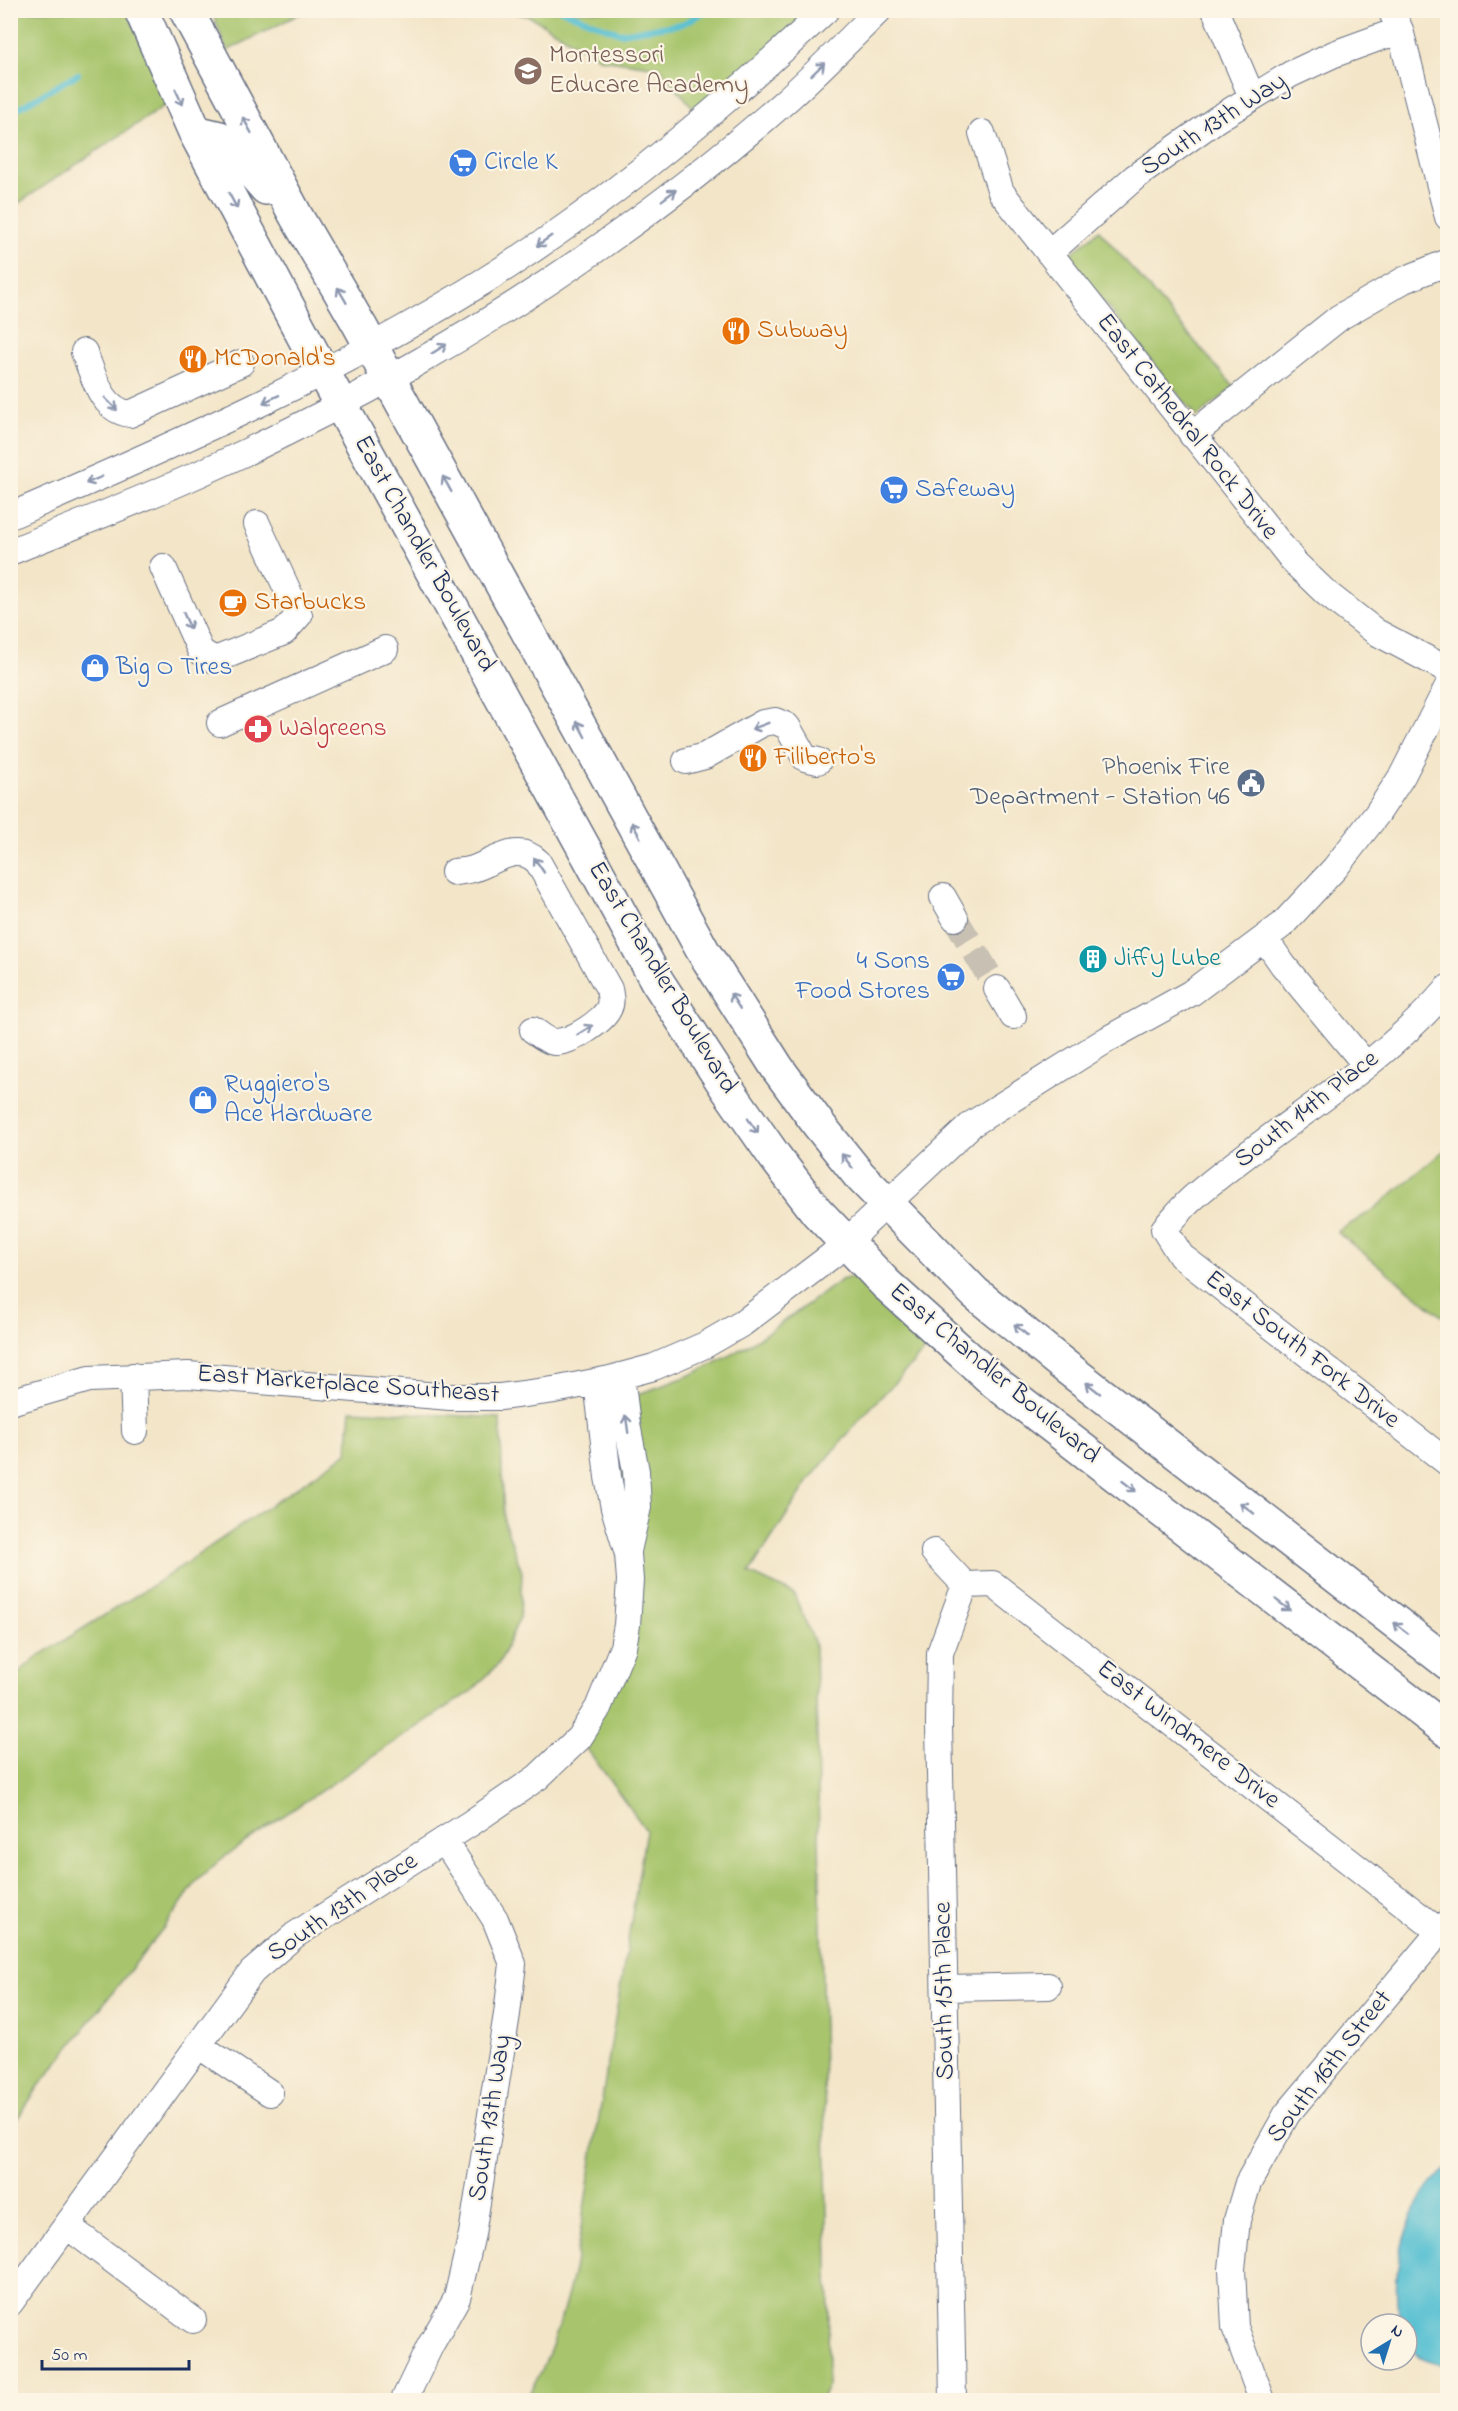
<svg xmlns="http://www.w3.org/2000/svg" width="1458" height="2411" viewBox="0 0 1458 2411" font-family="'Indie Flower',sans-serif">
<style>
.green{fill:#a8c56d;stroke:#627a66;stroke-width:1.5}
.water{fill:#55bfd1;stroke:#387798;stroke-width:1.5}
.lines{fill:none;stroke-linecap:round;stroke-linejoin:round}
.stream{stroke:#55bfd1;stroke-width:6}
.minor-tunnel{stroke:#c8c1b3;stroke-width:26;stroke-dasharray:26 13;stroke-linecap:butt}
.minor-casing{stroke:#676f83;stroke-width:28}
.major-casing{stroke:#676f83;stroke-width:36}
.minor{stroke:#fff;stroke-width:26}
.major{stroke:#fff;stroke-width:33}
.oneway{stroke:#8d97ae}
.labels{text-anchor:middle;dominant-baseline:central;stroke-width:4.5;stroke-linejoin:round;paint-order:stroke}
.education-label{font-size:26px;fill:#785e54;stroke:#fcf5e5;text-anchor:start}
.street-label{font-size:26px;fill:#1b2f5e;stroke:#fcf5e5}
.shop-label{font-size:26px;fill:#366cbe;stroke:#fcf5e5;text-anchor:start}
.food-label{font-size:26px;fill:#c56008;stroke:#fcf5e5;text-anchor:start}
.health-label{font-size:26px;fill:#be3a42;stroke:#fcf5e5;text-anchor:start}
.service-label{font-size:26px;fill:#4e5e75;stroke:#fcf5e5;text-anchor:end}
.culture-label{font-size:26px;fill:#0d838f;stroke:#fcf5e5;text-anchor:start}
</style>
<rect width="100%" height="100%" fill="#fcf5e5"/>
<filter id="ink" filterUnits="userSpaceOnUse"><feTurbulence type="fractalNoise" baseFrequency=".0167" numOctaves="2"/><feDisplacementMap in="SourceGraphic" scale="12" xChannelSelector="R" yChannelSelector="G"/><feConvolveMatrix kernelMatrix="1 2 1 2 8 2 1 2 1" color-interpolation-filters="sRGB"/></filter>
<filter id="wash" filterUnits="userSpaceOnUse"><feTurbulence type="fractalNoise" baseFrequency=".008" numOctaves="4" result="noise"/><feDisplacementMap in="SourceGraphic" scale="24" xChannelSelector="R" yChannelSelector="G"/><feGaussianBlur stdDeviation="1.35" result="paint"/><feColorMatrix in="noise" values="0 0 0 0 0 0 0 0 0 0 0 0 0 0 0 0 0 1.4 0 .05"/><feComposite in="paint" operator="in"/></filter>
<g filter="url(#wash)">
<rect width="100%" height="100%" fill="#f3e5c8"/>
<path class="green" d="M 11,11 L 127,11 L 170,102 L 11,208 Z
M 212,11 L 305,11 L 227,51 Z
M 506,11 L 812,11 L 699,115 L 659,67 L 601,59 L 531,17 Z
M 1099,230 L 1234,387 L 1197,417 L 1067,257 Z
M 1447,1148 L 1447,1320 L 1337,1232 L 1373,1210 Z
M 855,1276 L 869,1284 L 931,1344 L 862,1417 L 810,1479 L 749,1573 L 794,1594 L 815,1644 L 829,2315 L 827,2388 L 822,2400 L 525,2400 C 552,2359 562,2317 574,2270 L 646,1830 L 579,1738 L 623,1647 L 610,1403 C 639,1394 668,1385 697,1372 C 748,1349 796,1313 841,1280 Z
M 351,1410 L 500,1418 L 504,1521 L 522,1572 L 520,1617 L 499,1663 L 473,1690 L 280,1818 L 220,1860 L 197,1881 L 168,1922 L 39,2086 L 11,2128 L 11,1680 L 34,1659 L 164,1578 L 347,1453 Z"/>
<path class="water" d="M 1447,2168 L 1447,2365 C 1419,2362 1407,2353 1407,2324 L 1401,2324 C 1387,2274 1407,2201 1447,2168 Z"/>
<g class="lines">
<path class="stream" d="M 561,10 L 620,33 L 682,24 L 709,10
M 10,113 L 78,74"/>
</g>
</g>
<g filter="url(#ink)">
<g class="lines">
<path class="minor-tunnel" d="M 955,918 L 997,989"/>
<g class="minor-casing">
<path id="minor" d="M 1215,10 L 1252,97
M 1391,10 L 1400,30 L 1448,217
M 982,133 L 1001,192 L 1295,563 L 1326,593 L 1376,632 L 1448,670
M 1049,253 L 1135,177 L 1217,119 L 1291,74 L 1334,54 L 1400,30
M 84,352 C 94,376 101,410 130,414 L 241,363
M 1192,435 L 1340,317 L 1404,280 L 1448,262
M 10,516 C 184,441 358,364 517,260 C 628,187 729,101 826,10
M 10,552 C 68,528 126,506 183,481 C 260,447 337,408 410,367 C 539,294 671,202 782,104 C 816,74 847,42 879,10
M 163,567 L 201,652 L 215,660 L 284,632 L 299,615 L 257,524
M 220,723 L 385,649
M 686,761 L 705,756 L 763,723 L 775,721 L 787,726 L 805,758 L 818,761
M 454,872 C 460,871 467,871 473,869 C 495,862 518,841 538,862 L 609,989 C 610,995 612,1002 609,1008 C 603,1022 570,1043 554,1042 C 547,1041 539,1034 533,1030
M 943,897 L 955,918
M 1265,939 L 1283,965 L 1366,1065
M 1448,988 C 1377,1071 1278,1125 1195,1196 C 1184,1205 1174,1218 1164,1229 L 1181,1256 L 1448,1463
M 997,989 L 1013,1016
M 133,1376 L 135,1431
M 621,1376 L 627,1424 L 636,1471 L 638,1507 L 628,1551
M 10,1402 L 89,1379 L 188,1375 L 450,1397 L 500,1397 L 554,1390 L 610,1379 L 654,1367 L 705,1345 L 743,1323 L 831,1256 L 972,1124 L 1108,1039 L 1191,993 L 1282,925 L 1335,868 L 1377,814 L 1402,776 L 1448,686
M 934,1552 L 965,1585
M 965,1585 L 993,1584 L 1440,1932
M 945,1988 L 1048,1986
M 198,2045 L 270,2093
M 67,2226 L 193,2320
M 10,2303 L 252,1972 L 295,1935 L 471,1823 L 538,1777 L 579,1738 L 598,1708 L 623,1647 L 627,1625 L 630,1580 L 628,1554 L 614,1508 L 608,1477 L 597,1382
M 404,2400 L 430,2346 L 457,2298 L 472,2234 L 507,2014 L 513,1964 L 495,1919 L 444,1840
M 953,2400 L 939,1725 L 940,1653 L 965,1585
M 1262,2400 L 1235,2327 L 1232,2269 L 1237,2220 L 1248,2183 L 1287,2114 L 1448,1922"/>
</g>
<g class="major-casing">
<path id="major" d="M 141,10 L 195,132 L 313,354 L 657,981 L 728,1090 L 775,1157 L 817,1212 L 886,1284 L 996,1383 L 1448,1731
M 186,10 L 296,216 L 360,326 L 703,951 L 778,1069 L 819,1125 L 859,1175 L 975,1293 L 1066,1367 L 1448,1663
M 195,132 L 220,138 L 226,142 L 266,188"/>
</g>
<use href="#minor" class="minor"/>
<use href="#major" class="major"/>
</g>
<defs><path id="oneway-shaft" d="M-6 0H5M1.5-3L5.5 0L1.5 3" fill="none" stroke-width="1.6" stroke-linecap="round" stroke-linejoin="round" transform="scale(1.5)"/></defs>
<g class="oneway">
<use href="#oneway-shaft" transform="translate(818 69) rotate(-44)"/>
<use href="#oneway-shaft" transform="translate(179 97) rotate(65)"/>
<use href="#oneway-shaft" transform="translate(247 125) rotate(-119)"/>
<use href="#oneway-shaft" transform="translate(669 195) rotate(-37)"/>
<use href="#oneway-shaft" transform="translate(233 201) rotate(62)"/>
<use href="#oneway-shaft" transform="translate(544 241) rotate(145)"/>
<use href="#oneway-shaft" transform="translate(342 295) rotate(-120)"/>
<use href="#oneway-shaft" transform="translate(439 349) rotate(-32)"/>
<use href="#oneway-shaft" transform="translate(271 399) rotate(155)"/>
<use href="#oneway-shaft" transform="translate(111 404) rotate(46)"/>
<use href="#oneway-shaft" transform="translate(94 480) rotate(157)"/>
<use href="#oneway-shaft" transform="translate(447 484) rotate(-119)"/>
<use href="#oneway-shaft" transform="translate(187 621) rotate(66)"/>
<use href="#oneway-shaft" transform="translate(760 726) rotate(159)"/>
<use href="#oneway-shaft" transform="translate(581 729) rotate(-118)"/>
<use href="#oneway-shaft" transform="translate(636 830) rotate(-119)"/>
<use href="#oneway-shaft" transform="translate(539 865) rotate(-124)"/>
<use href="#oneway-shaft" transform="translate(735 1001) rotate(-122)"/>
<use href="#oneway-shaft" transform="translate(585 1030) rotate(-32)"/>
<use href="#oneway-shaft" transform="translate(753 1126) rotate(55)"/>
<use href="#oneway-shaft" transform="translate(847 1161) rotate(-128)"/>
<use href="#oneway-shaft" transform="translate(1021 1330) rotate(-140)"/>
<use href="#oneway-shaft" transform="translate(1093 1388) rotate(-142)"/>
<use href="#oneway-shaft" transform="translate(627 1424) rotate(-98)"/>
<use href="#oneway-shaft" transform="translate(1129 1486) rotate(38)"/>
<use href="#oneway-shaft" transform="translate(1247 1508) rotate(-142)"/>
<use href="#oneway-shaft" transform="translate(1283 1605) rotate(37)"/>
<use href="#oneway-shaft" transform="translate(1401 1628) rotate(-142)"/>
</g>
</g>
<defs>
<g id="school-disc" transform="scale(1.5)"><circle r="9.5" fill="#8d6e63" stroke="#fcf5e5"/><path d="M0-5L7-2L0 1L-7-2ZM-4 1L0 2.5L4 1V4Q0 6-4 4Z" fill="#fff"/></g>
<g id="supermarket-disc" transform="scale(1.5)"><circle r="9.5" fill="#3f7fe0" stroke="#fcf5e5"/><path d="M-6-5.5h2.5l.6 2H6L4.5 2H-2.5L-4.4-4H-6ZM-1.5 3.2a1.3 1.3 0 1 0 .1 0ZM3 3.2a1.3 1.3 0 1 0 .1 0Z" fill="#fff"/></g>
<g id="restaurant-disc" transform="scale(1.5)"><circle r="9.5" fill="#e8710a" stroke="#fcf5e5"/><path d="M-5-6h1v4h1v-4h1v4h1v-4h1v5L-1.5 .5V6h-2V.5L-5-1ZM5-6V6H3V1.5H1.5Q1.5-4 5-6Z" fill="#fff"/></g>
<g id="cafe-disc" transform="scale(1.5)"><circle r="9.5" fill="#e8710a" stroke="#fcf5e5"/><path d="M-5.5-4.5H6V0H3Q3 3.5 0 3.5H-2.5Q-5.5 3.5-5.5 0ZM3-3.2v2h1.7v-2ZM-6 4.5H4V6H-6Z" fill="#fff"/></g>
<g id="shop-disc" transform="scale(1.5)"><circle r="9.5" fill="#3f7fe0" stroke="#fcf5e5"/><path d="M-5-2.5h2.3a2.7 3.5 0 0 1 5.4 0H5L5.5 6h-11ZM-1.5-2.5h3a1.5 2.3 0 0 0-3 0Z" fill="#fff"/></g>
<g id="pharmacy-disc" transform="scale(1.5)"><circle r="9.5" fill="#e0444e" stroke="#fcf5e5"/><path d="M-2-6h4v4h4v4h-4v4h-4v-4h-4v-4h4Z" fill="#fff"/></g>
<g id="civic-disc" transform="scale(1.5)"><circle r="9.5" fill="#5c6f8a" stroke="#fcf5e5"/><path d="M-.6-6.5H3V-4.5H.6V-3L4-1V1h2V6H-6V1h2V-1L-.6-3ZM-1.2 2.5V6h2.4V2.5Z" fill="#fff"/></g>
<g id="building-disc" transform="scale(1.5)"><circle r="9.5" fill="#0f9aa8" stroke="#fcf5e5"/><path d="M-4-6H4V6H1V3H-1V6H-4ZM-2.5-4.3h1.7v1.8h-1.7ZM.8-4.3h1.7v1.8H.8ZM-2.5-1h1.7V.8h-1.7ZM.8-1h1.7V.8H.8Z" fill="#fff"/></g>
</defs>
<g fill-rule="evenodd">
<use href="#school-disc" x="528" y="71"/>
<use href="#supermarket-disc" x="463" y="163"/>
<use href="#restaurant-disc" x="736" y="331"/>
<use href="#restaurant-disc" x="193" y="359"/>
<use href="#supermarket-disc" x="894" y="490"/>
<use href="#cafe-disc" x="233" y="603"/>
<use href="#shop-disc" x="95" y="668"/>
<use href="#pharmacy-disc" x="258" y="729"/>
<use href="#restaurant-disc" x="753" y="758"/>
<use href="#civic-disc" x="1251" y="783"/>
<use href="#building-disc" x="1093" y="959"/>
<use href="#supermarket-disc" x="951" y="977"/>
<use href="#shop-disc" x="203" y="1100"/>
</g>
<g class="labels">
<g class="education-label">
<text x="549" y="56">Montessori<tspan x="549" dy="30">Educare Academy</tspan></text>
</g>
<g class="street-label">
<text transform="translate(1214 125) rotate(-33)">South 13th Way</text>
<text transform="translate(1187 427) rotate(52)">East Cathedral Rock Drive</text>
<text transform="translate(424 554) rotate(61)">East Chandler Boulevard</text>
<text transform="translate(662 978) rotate(59)">East Chandler Boulevard</text>
<text transform="translate(1307 1110) rotate(-38)">South 14th Place</text>
<text transform="translate(1302 1350) rotate(38)">East South Fork Drive</text>
<text transform="translate(994 1374) rotate(40)">East Chandler Boulevard</text>
<text transform="translate(348 1385) rotate(4)">East Marketplace Southeast</text>
<text transform="translate(1188 1735) rotate(38)">East Windmere Drive</text>
<text transform="translate(343 1908) rotate(-34)">South 13th Place</text>
<text transform="translate(945 1991) rotate(-91)">South 15th Place</text>
<text transform="translate(1330 2067) rotate(-52)">South 16th Street</text>
<text transform="translate(491 2118) rotate(-81)">South 13th Way</text>
</g>
<g class="shop-label">
<text x="484" y="163">Circle K</text>
<text x="915" y="490">Safeway</text>
<text x="116" y="668">Big O Tires</text>
<text x="930" y="962" text-anchor="end">4 Sons<tspan x="930" dy="30">Food Stores</tspan></text>
<text x="224" y="1085">Ruggiero's<tspan x="224" dy="30">Ace Hardware</tspan></text>
</g>
<g class="food-label">
<text x="757" y="331">Subway</text>
<text x="214" y="359">McDonald's</text>
<text x="254" y="603">Starbucks</text>
<text x="774" y="758">Filiberto's</text>
</g>
<g class="health-label">
<text x="279" y="729">Walgreens</text>
</g>
<g class="service-label">
<text x="1230" y="768">Phoenix Fire<tspan x="1230" dy="30">Department - Station 46</tspan></text>
</g>
<g class="culture-label">
<text x="1114" y="959">Jiffy Lube</text>
</g>
</g>
<rect width="1458" height="2411" fill="none" stroke="#fcf5e5" stroke-width="36"/>
<g transform="translate(1389 2342) rotate(38)"><circle r="28" fill="#fcf5e5" stroke="#a2a6af" stroke-width="1.5"/>
<path d="M0-4.5L10 22L0 15L-10 22Z" fill="#1f6fb2"/>
<text y="-9" font-size="16" font-weight="bold" text-anchor="middle" fill="#1b2f5e">N</text>
</g>
<path d="M42 2360v9h147v-9" fill="none" stroke="#1b2f5e" stroke-width="3"/>
<text x="51" y="2360" font-size="18" fill="#1b2f5e" stroke="#fcf5e5" stroke-width="4.5" paint-order="stroke">50 m</text>
</svg>
